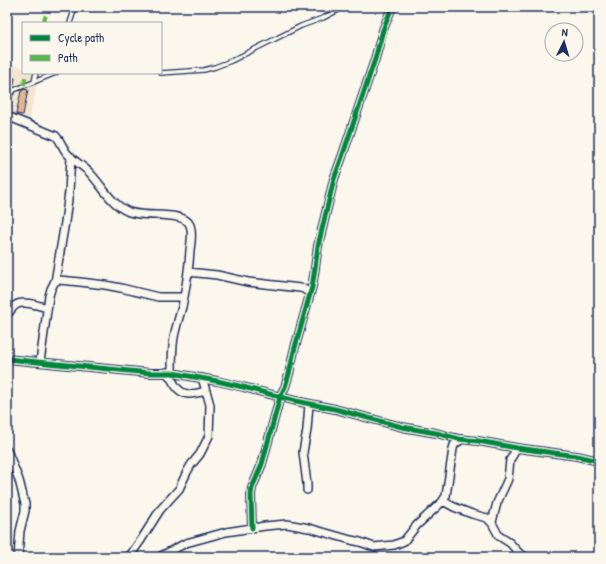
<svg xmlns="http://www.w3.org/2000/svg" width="606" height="564" viewBox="0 0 606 564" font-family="'Patrick Hand',sans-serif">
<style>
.built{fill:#f4e4d1}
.building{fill:#e3b693;stroke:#1b2f5e}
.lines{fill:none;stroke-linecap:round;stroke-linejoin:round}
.service-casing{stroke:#1b2f5e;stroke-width:6}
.minor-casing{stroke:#1b2f5e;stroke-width:10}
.service{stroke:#fbf7ec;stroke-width:3.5}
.minor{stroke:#fbf7ec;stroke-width:7}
.quiet{stroke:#58b947;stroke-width:4;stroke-dasharray:8 4;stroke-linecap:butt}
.cycleway-casing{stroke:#fbf7ec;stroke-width:8}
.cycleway{stroke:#00873e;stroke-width:5}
</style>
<rect width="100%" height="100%" fill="#fbf7ec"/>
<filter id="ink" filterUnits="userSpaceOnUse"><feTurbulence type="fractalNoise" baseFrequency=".025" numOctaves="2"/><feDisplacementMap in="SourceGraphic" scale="8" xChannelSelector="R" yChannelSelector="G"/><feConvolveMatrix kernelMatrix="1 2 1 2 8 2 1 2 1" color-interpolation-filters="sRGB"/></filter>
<g filter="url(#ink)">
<path class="built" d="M 7,63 L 23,68 L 23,73 L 39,73 L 28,126 L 7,121 Z"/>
<path class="building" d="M 7,76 L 15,78 L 14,85 L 7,84 Z
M 25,89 L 28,90 L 23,115 L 16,114 L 21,91 Z"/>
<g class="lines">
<g class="service-casing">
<path id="service" d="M 70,23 L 75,7
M 161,73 L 204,70 L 215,67 L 231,61 L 301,26 L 323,18 L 344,7
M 34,82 L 36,73
M 7,98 L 14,90 L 19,88 L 56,73"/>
</g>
<g class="minor-casing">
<path id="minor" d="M 7,116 L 56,136 C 61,141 62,147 66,152 C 72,160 82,165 89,172 C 101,184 111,204 127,211 C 142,219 184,210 190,225 C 193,233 191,242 190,250 C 189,269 186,288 182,307 C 179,317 176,327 174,337 C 172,349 172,361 172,373
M 188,272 L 217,275 L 248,282 L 300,288 L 304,289 L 310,294
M 55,282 L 65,222 L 69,192 L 71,157
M 7,315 C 10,312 12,307 16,305 C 23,300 40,306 47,308
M 7,359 L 150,373 L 172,373 L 217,381 L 243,387 L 296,401 L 335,409 L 402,427 L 436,433 L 459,439 L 478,441 L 517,448 L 577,456 L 599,461
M 40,362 L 49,296 L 51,289 L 55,281 L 59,280 L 80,282 L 105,285 L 121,288 L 158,297 L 184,297
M 166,372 C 170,376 172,380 175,385 C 183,398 194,394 206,391
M 7,450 L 19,480 L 25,504 L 25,511 L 20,531 L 18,557
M 307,490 L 307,484 L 303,452 L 307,430 L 309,404
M 443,501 L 454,507 L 472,514 L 487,518 L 492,523 L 499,536 L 510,543 L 519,553 L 525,557
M 492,522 L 497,503 L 508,479 L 510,460 L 517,448
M 252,528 L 251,495 L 252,488 L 262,464 L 280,397 L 285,387 L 289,374 L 294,351 L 312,287 L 314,275 L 318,246 L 334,179 L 342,157 L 375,59 L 383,30 L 392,7
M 129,557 L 141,540 L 160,510 L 179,489 L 187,472 L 191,465 L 200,454 L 209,436 L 210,405 L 207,394 L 202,378
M 159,557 L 186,543 L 226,532 L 265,526 L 287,524 L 309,528 L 351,540 L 360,542 L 374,547 L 394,545 L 404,541 L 417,525 L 442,502 L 446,496 L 453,449 L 454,445 L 462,439"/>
</g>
<use href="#service" class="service"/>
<use href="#minor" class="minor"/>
<path class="quiet" d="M 43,23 L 49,7
M 24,85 L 26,73"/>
<g class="cycleway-casing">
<path id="cycleway" d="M 7,359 L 150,373 L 172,373 L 217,381 L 243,387 L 296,401 L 335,409 L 402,427 L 436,433 L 459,439 L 478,441 L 517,448 L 577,456 L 599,461
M 252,528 L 251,495 L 252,488 L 262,464 L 280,397 L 285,387 L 289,374 L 294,351 L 312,287 L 314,275 L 318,246 L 334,179 L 342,157 L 375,59 L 383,30 L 392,7"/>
</g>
<use href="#cycleway" class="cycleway"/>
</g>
</g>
<rect width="606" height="564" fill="none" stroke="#fbf7ec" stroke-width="24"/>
<rect x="12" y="12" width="582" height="540" fill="none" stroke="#1b2f5e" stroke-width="1.5" filter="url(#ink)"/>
<rect x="22" y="22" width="140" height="52" fill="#fbf7ec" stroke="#a1a7b3"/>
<rect x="30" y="35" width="20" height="6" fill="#00873e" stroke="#a1a7b3"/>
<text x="58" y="42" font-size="12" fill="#1b2f5e">Cycle path</text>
<rect x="30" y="55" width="20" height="6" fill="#58b947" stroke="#a1a7b3"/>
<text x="58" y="62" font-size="12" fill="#1b2f5e">Path</text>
<g transform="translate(564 42) rotate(5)"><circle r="19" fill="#fbf7ec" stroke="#a1a7b3"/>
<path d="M0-3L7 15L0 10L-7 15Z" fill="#1b2f5e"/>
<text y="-6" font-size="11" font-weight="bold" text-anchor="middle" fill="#1b2f5e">N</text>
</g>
</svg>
